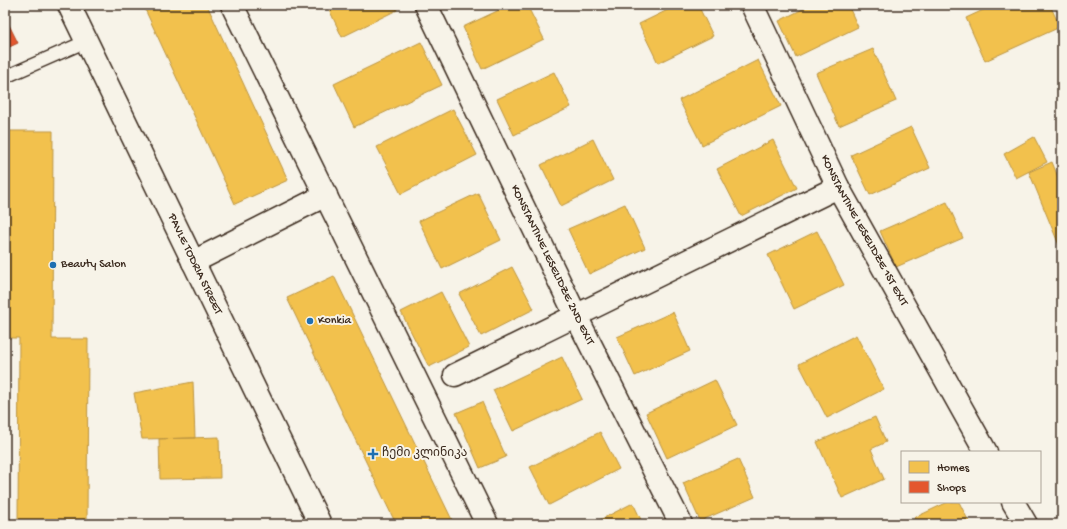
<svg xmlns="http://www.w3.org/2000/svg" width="1067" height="529" viewBox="0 0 1067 529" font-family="'Gochi Hand','Noto Sans Georgian',sans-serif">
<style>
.homes{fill:#f2c14e;stroke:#bb9440}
.shops{fill:#e4572e;stroke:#b14a29}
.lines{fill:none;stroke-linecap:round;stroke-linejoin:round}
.service-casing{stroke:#3b2a1e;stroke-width:15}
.minor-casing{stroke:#3b2a1e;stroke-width:25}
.tertiary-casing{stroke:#3b2a1e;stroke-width:25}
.service{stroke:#f7f3e8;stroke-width:12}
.minor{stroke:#f7f3e8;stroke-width:22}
.tertiary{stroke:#f7f3e8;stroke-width:22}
.poi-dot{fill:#1f6fb2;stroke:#f7f3e8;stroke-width:1.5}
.labels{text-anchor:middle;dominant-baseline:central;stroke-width:4;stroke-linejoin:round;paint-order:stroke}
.street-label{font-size:12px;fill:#3b2a1e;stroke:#f7f3e8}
.poi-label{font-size:12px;fill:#3b2a1e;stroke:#f7f3e8;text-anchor:start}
</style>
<rect width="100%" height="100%" fill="#f7f3e8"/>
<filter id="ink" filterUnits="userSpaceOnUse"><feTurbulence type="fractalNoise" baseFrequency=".025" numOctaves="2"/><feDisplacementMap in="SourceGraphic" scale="8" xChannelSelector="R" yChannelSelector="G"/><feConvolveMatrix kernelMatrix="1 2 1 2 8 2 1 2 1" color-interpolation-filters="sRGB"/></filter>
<g filter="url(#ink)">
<path class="homes" d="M 143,5 L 207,5 L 288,180 L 235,204 Z
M 327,5 L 395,5 L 397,10 L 342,37 Z
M 510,5 L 527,5 L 544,39 L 482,69 L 463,27 Z
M 678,5 L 698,5 L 713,36 L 658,63 L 639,24 Z
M 811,5 L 848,5 L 858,27 L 796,57 L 779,21 Z
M 994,5 L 1050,5 L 1060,27 L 985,61 L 966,18 Z
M 421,42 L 442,85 L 354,127 L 334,84 Z
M 873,49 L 896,101 L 839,126 L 816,73 Z
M 758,60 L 781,106 L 702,145 L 679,100 Z
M 554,72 L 571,107 L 514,135 L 497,99 Z
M 453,109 L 477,155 L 401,194 L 377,147 Z
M 911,127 L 930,168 L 870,195 L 851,155 Z
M 5,131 L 53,131 L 52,339 L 88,339 L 87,524 L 18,524 L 19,338 L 5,338 Z
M 1034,137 L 1047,162 L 1016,178 L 1004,154 Z
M 593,139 L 613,180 L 561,206 L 541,165 Z
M 773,140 L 797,188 L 741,216 L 717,169 Z
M 1052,162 L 1062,187 L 1062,244 L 1059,245 L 1029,172 Z
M 478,193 L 501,240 L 442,269 L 419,221 Z
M 947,202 L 963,238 L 896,267 L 880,231 Z
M 625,204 L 645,248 L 589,274 L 568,229 Z
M 817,231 L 844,285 L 794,309 L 768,255 Z
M 512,267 L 534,309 L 481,336 L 459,294 Z
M 334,276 L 454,524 L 396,524 L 287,298 Z
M 441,292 L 469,347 L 429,367 L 401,312 Z
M 673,312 L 690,351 L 635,376 L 617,337 Z
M 856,335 L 884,389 L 827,418 L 799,364 Z
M 562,357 L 582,399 L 513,431 L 493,390 Z
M 715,380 L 737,425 L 667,458 L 646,413 Z
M 193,382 L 195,438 L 142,439 L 134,393 Z
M 482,402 L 506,457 L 480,468 L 456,413 Z
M 875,417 L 886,442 L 871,449 L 884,479 L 842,498 L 817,442 Z
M 600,432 L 619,469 L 549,505 L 530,467 Z
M 219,437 L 220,478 L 160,479 L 159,439 Z
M 738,459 L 755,497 L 700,521 L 683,483 Z
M 948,502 L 959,502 L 970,524 L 917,524 L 914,518 Z
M 633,503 L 643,524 L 592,524 Z"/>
<path class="shops" d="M 5,17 L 18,43 L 5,49 Z"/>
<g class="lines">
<g class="service-casing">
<path id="service" d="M 5,77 L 87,41"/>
</g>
<g class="minor-casing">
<g id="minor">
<path d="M 232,5 L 487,524"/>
<path id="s1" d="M 426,5 L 576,316 L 681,524"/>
<path id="s2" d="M 752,5 L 838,187 L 986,452"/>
<path d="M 193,262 L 326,195"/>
<path d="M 455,375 L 838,187"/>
<path d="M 1013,502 L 1026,524"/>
</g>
</g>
<g class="tertiary-casing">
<g id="tertiary">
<path id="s3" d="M 69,5 L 320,524"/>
</g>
</g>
<use href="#service" class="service"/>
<use href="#minor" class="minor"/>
<use href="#tertiary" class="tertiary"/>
</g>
</g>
<g class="poi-dot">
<circle cx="53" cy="265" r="4"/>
<circle cx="310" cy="321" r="4"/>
<path d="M371 448h4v4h4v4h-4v4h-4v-4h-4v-4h4z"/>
</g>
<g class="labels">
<g class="street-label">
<text stroke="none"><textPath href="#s2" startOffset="252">KONSTANTINE LESELIDZE 1ST EXIT</textPath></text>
<text stroke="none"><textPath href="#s3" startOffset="288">PAVLE TODRIA STREET</textPath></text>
<text stroke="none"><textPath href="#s1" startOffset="289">KONSTANTINE LESELIDZE 2ND EXIT</textPath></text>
</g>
<g class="poi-label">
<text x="61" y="265">Beauty Salon</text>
<text x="318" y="321">Konkia</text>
<text x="382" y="454">ჩემი კლინიკა</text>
</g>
</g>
<rect width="1067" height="529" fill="none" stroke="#f7f3e8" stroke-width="20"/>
<rect x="10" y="10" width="1047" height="509" fill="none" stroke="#3b2a1e" stroke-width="1.5" filter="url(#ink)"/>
<rect x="901" y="451" width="140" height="52" fill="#f7f3e8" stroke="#aca397"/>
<rect x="909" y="461" width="20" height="12" fill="#f2c14e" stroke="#aca397"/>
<text x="937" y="471" font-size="12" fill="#3b2a1e">Homes</text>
<rect x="909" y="481" width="20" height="12" fill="#e4572e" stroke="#aca397"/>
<text x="937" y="491" font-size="12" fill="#3b2a1e">Shops</text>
</svg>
